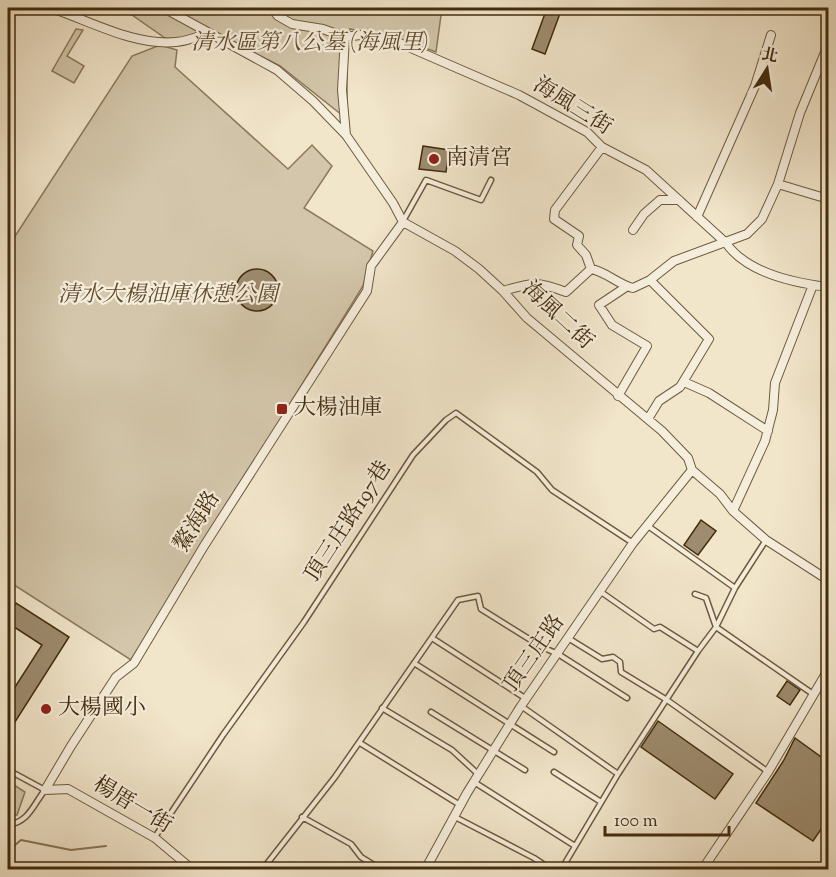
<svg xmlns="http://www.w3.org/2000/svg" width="836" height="877" viewBox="0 0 836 877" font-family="'Sorts Mill Goudy','Noto Serif TC',serif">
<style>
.green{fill:#d3c6aa;stroke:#8b795b;stroke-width:1.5}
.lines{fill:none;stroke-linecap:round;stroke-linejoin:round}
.stream{stroke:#887557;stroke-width:2}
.building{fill:#9d8c6f;stroke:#432c0c;stroke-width:1.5}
.lane-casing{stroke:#6e5a3c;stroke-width:7}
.street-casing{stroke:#6e5a3c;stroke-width:10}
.lane{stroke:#f6eedd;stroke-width:4}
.street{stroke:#f6eedd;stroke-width:8}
.poi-dot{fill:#8f2418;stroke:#f6eedd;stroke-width:2}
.labels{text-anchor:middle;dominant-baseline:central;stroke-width:4.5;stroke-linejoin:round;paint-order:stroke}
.park-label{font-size:22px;font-style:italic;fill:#604b2c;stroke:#f6eedd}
.street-label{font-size:22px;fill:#432c0c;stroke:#f6eedd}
.poi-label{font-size:22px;fill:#432c0c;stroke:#f6eedd;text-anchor:start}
</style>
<rect width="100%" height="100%" fill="#f1e5ca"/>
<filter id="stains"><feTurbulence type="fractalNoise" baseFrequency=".00333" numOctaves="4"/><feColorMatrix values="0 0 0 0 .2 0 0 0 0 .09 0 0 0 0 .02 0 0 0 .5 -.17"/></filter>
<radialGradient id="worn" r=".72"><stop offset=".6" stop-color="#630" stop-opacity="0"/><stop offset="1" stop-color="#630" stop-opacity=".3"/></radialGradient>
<path class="green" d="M 122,8 L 442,8 L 436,52 L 406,41 L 350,29 L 347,42 L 347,119 L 280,66 L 222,36 L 190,41 L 165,38 Z
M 76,29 L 83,30 L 67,56 L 84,66 L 74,83 L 52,71 Z
M 160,45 L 177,50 L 175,67 L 288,169 L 312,145 L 332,166 L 304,208 L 373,251 L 363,286 L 131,660 L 8,581 L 8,247 L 132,56 Z
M 8,781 L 25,792 L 17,815 L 8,816 Z"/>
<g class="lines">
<path class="stream" d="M 8,851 L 21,840 L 71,850 L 106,846"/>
</g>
<path class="building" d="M 547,8 L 562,8 L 545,54 L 532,49 Z
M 423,146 L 449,150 L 446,172 L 419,169 Z
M236 290a21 21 0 1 1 42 0a21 21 0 1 1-42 0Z
M 701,520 L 716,531 L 698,555 L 684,545 Z
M 8,602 L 14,606 L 16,603 L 69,637 L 8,733 L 8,698 L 42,645 L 8,623 Z
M 787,681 L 800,690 L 790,705 L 777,696 Z
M 658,721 L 733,774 L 715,799 L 641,747 Z
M 795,738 L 828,762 L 828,819 L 813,841 L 756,803 L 784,760 Z"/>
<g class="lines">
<g class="lane-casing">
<path id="lane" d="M 403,221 L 426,180 L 481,200 L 491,180
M 648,526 L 735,588
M 601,592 L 654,629 L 660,627 L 698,651
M 695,594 L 706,598 L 716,627 L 813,694
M 432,638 L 525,698
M 568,638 L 602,659 L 613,657 L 620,662 L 621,672 L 667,700 L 767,771
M 414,663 L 554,752
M 521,706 L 618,774
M 382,708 L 452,750 L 478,774
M 431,712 L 525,770
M 360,743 L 460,805
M 8,770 L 45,790 C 33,805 29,822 8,825
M 554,772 L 601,802
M 474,782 L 575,846
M 302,817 L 351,844 L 361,857 L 382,870
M 455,817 L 534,858 L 552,870
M 155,837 L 223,735 L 304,622 L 413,455 L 446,420 L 456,413 L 537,472 L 552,490 L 633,543
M 262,870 L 335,777 L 458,600 L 478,596 L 481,609 L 542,647 L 558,654 L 627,698
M 561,870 L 618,774 L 698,651 L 716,627 L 735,588 L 766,540"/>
</g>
<g class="street-casing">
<path id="street" d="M 51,8 C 90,21 134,46 176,42 C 188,41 197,37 208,33
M 166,8 L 171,12 L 277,70 L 313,101 L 346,135
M 272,8 L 278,16 L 292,24 L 323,29 L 345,37 L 360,35 L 397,42 L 519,95 L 587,132 L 602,147 L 646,170 L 726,243 C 747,273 794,283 828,287
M 345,37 L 342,90 L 346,135 L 393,203 L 403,222 L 455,251 L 479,269 L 503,291 L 527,318 L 662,431 L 688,458 L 692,470 L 720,494 L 733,511 L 766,540 L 828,580
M 778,184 L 828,199
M 697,217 L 755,86 L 771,35
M 633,230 L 644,214 L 660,200 L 679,200
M 591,269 L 586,255 L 577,245 L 579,236 L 554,219 L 555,210 L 602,147
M 503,291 C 533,282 537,281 566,292 L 591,269 C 607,272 617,284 633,288 L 650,280 L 674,261 L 747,234 L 762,219 L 778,184 L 800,113 L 828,45
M 684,382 L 709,393 L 768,431
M 618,396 L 647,346 L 612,325 L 599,305 L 626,287
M 648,419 L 659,401 L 680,387 L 709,339 L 650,280
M 733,511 L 765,441 L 773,410 L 775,383 L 813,285
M 45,790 L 71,746 L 116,677 L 134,663 L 204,546 L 367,291 L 371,266 L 403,222
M 45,790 L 68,789 L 155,838 L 193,870
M 425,870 L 467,793 L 521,706 L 633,543 L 692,470
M 702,870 L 768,772 L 828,670"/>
</g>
<use href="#lane" class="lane"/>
<use href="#street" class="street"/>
</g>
<g class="poi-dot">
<circle cx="434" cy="159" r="6"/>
<rect x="276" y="403" width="12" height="12" rx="3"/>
<circle cx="46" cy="709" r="6"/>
</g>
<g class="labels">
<g class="park-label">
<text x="310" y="44">清水區第八公墓 (海風里)</text>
<text x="168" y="296">清水大楊油庫休憩公園</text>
</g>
<g class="street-label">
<text transform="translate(572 107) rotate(32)">海風三街</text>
<text transform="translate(557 316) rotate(43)">海風二街</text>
<text transform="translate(198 522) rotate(-58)">鰲海路</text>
<text transform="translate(349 522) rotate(-57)">頂三庄路197巷</text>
<text transform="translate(535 654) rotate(-55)">頂三庄路</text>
<text transform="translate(132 806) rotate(31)">楊厝一街</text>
</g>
<g class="poi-label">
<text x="446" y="159">南清宮</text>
<text x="294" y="409">大楊油庫</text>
<text x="58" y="709">大楊國小</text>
</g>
</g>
<rect width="836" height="877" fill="none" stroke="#f1e5ca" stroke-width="30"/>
<rect x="9" y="9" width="818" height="859" fill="none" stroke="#432c0c" stroke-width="3"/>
<rect x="15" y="15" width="806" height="847" fill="none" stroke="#432c0c" stroke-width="1.5"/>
<g transform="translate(767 69) rotate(12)" stroke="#f6eedd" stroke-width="4.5" paint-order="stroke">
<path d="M0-4.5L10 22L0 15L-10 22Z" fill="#432c0c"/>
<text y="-9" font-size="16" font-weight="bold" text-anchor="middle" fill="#432c0c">北</text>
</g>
<path d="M605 826v9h124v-9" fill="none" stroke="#432c0c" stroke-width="3"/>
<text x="614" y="826" font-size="18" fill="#432c0c" stroke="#f6eedd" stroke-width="4.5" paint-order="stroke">100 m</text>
<rect width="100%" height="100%" filter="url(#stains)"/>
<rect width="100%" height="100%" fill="url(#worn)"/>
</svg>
